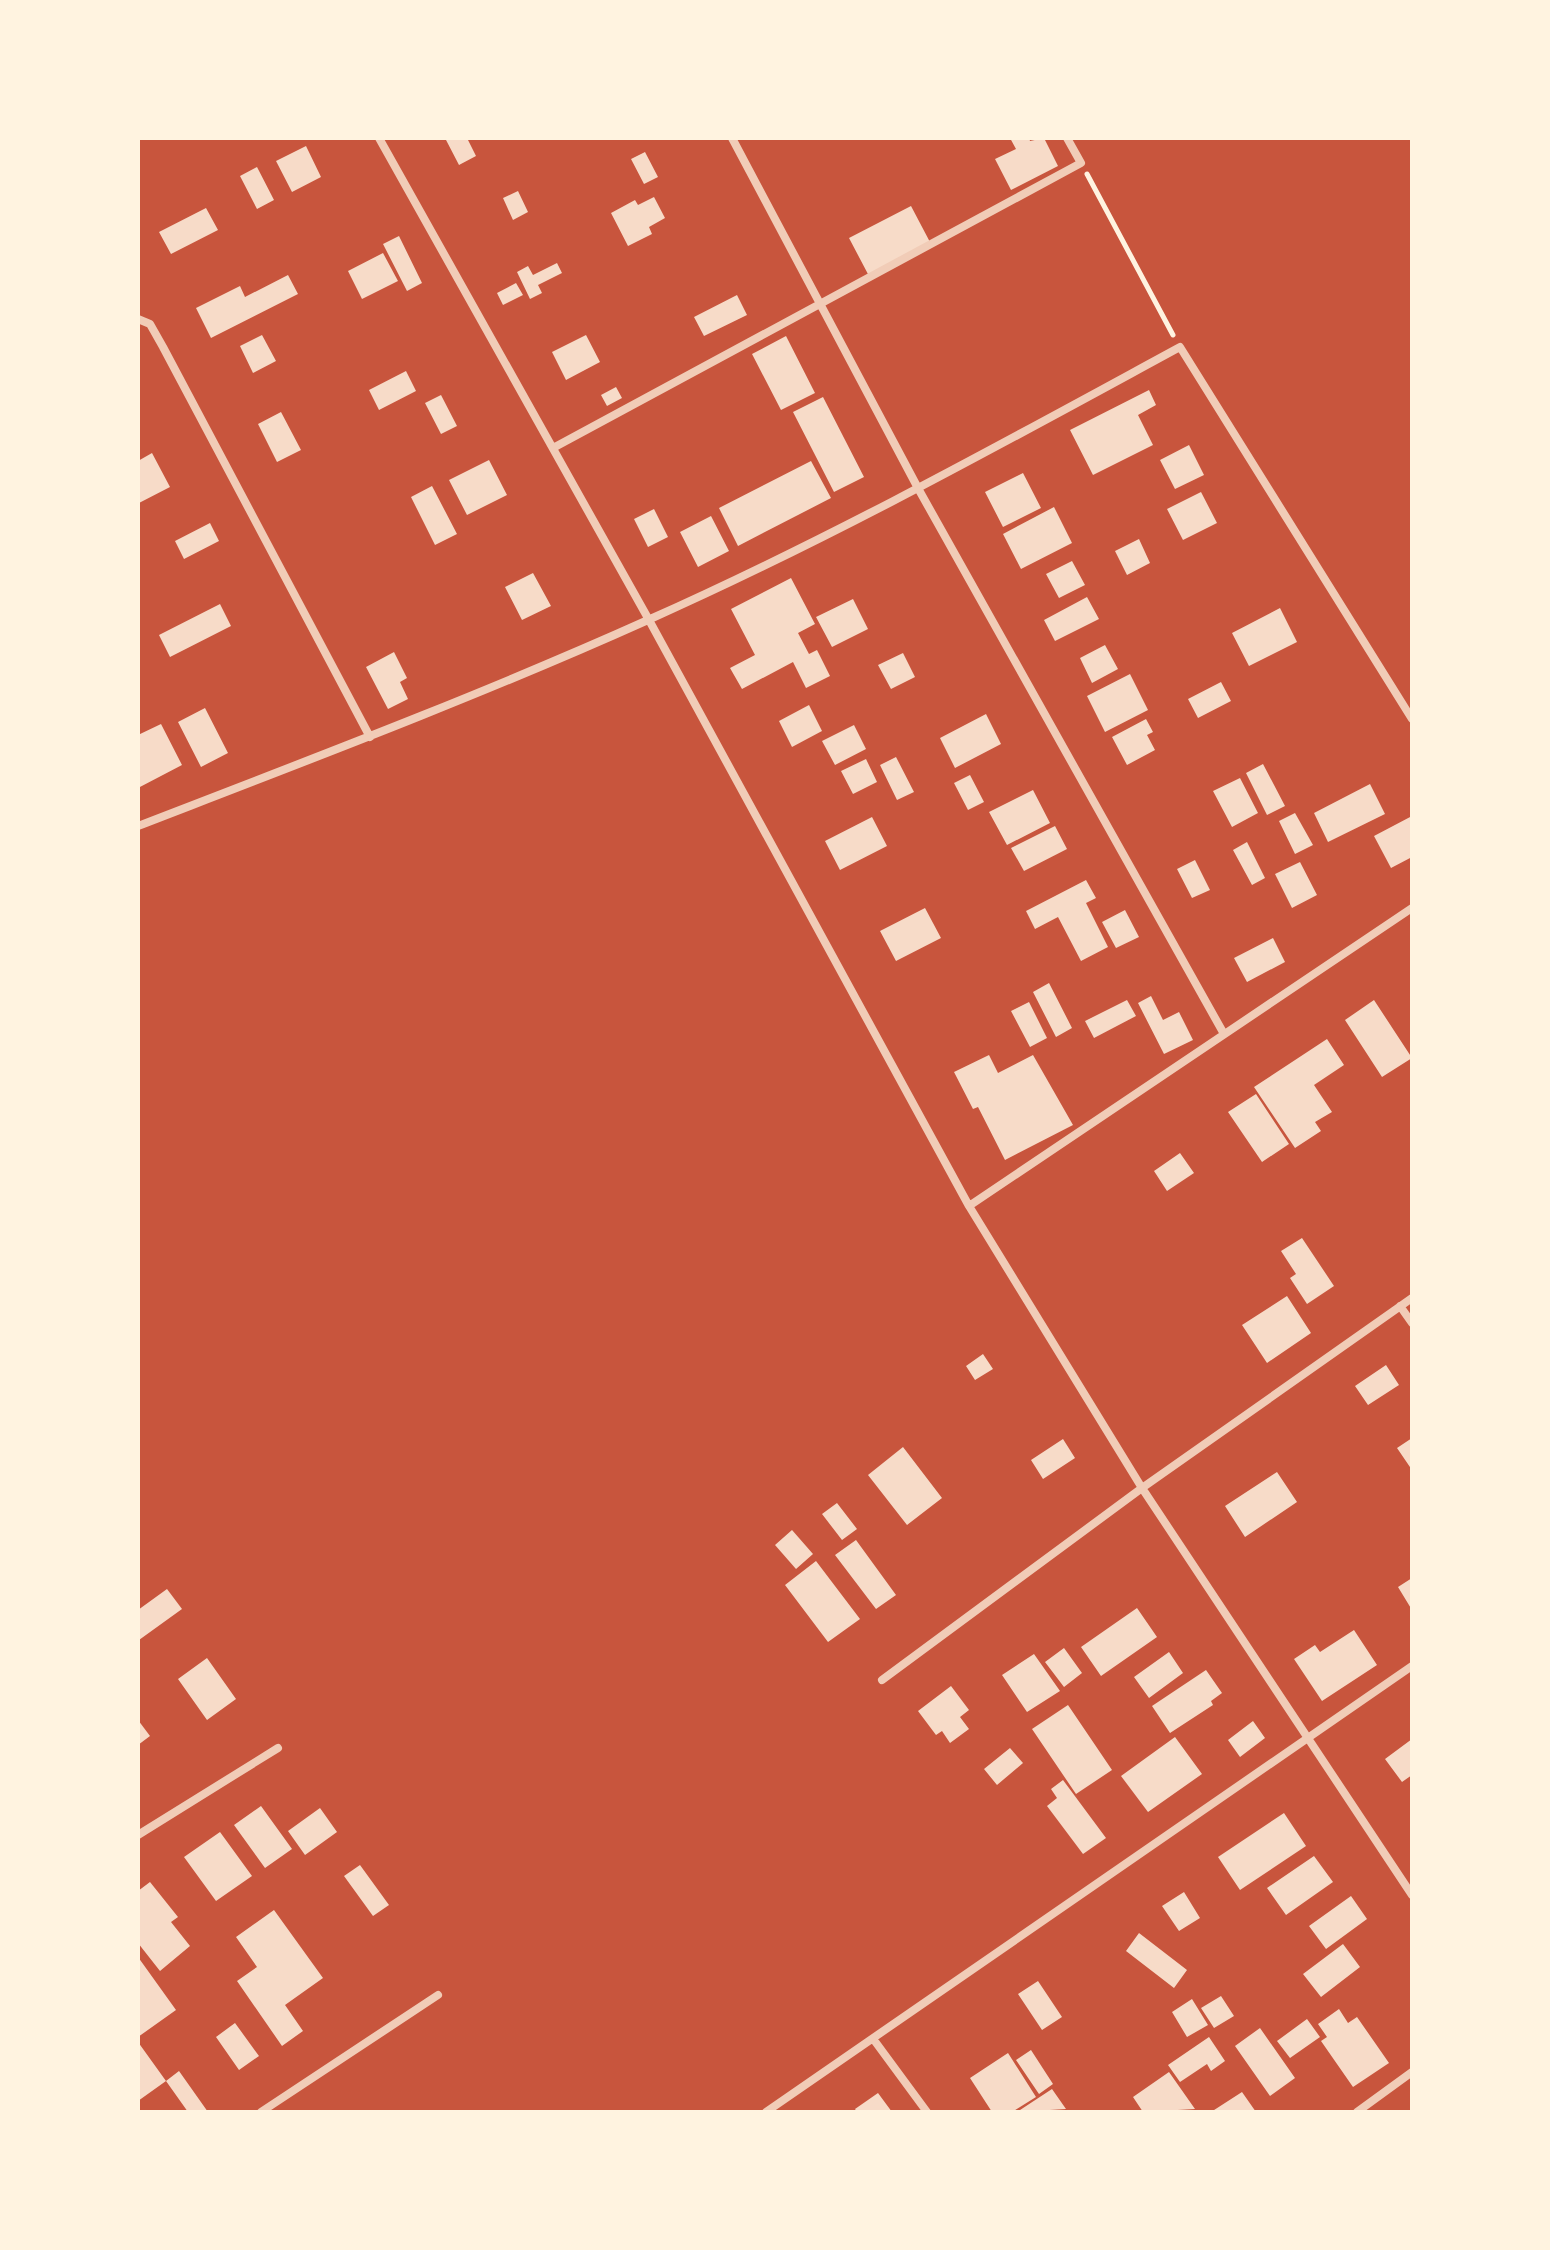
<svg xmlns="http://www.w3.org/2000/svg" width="1550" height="2250" viewBox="0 0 1550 2250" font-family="'Titillium Web',sans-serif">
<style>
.building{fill:#f7dbc8}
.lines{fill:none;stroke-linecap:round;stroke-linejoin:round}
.path{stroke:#fff3e0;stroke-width:5}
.minor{stroke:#f1ccb7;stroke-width:8}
</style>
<rect width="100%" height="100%" fill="#c8553d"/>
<path class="building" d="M 445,138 L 467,138 L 476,156 L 459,165 Z
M 1010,138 L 1029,138 L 1030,141 L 1044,138 L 1058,166 L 1011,190 L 995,159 L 1016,149 Z
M 306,146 L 321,177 L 292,192 L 276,161 Z
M 645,152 L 658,177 L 644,184 L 631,159 Z
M 257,167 L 274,200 L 257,209 L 240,176 Z
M 518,191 L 528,212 L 513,220 L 503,198 Z
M 654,197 L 665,218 L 649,227 L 652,234 L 628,246 L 611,213 L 635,200 L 638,205 Z
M 911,206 L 931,244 L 869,276 L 849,238 Z
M 206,208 L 218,230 L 171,254 L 159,232 Z
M 399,236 L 422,283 L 407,291 L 383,244 Z
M 383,253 L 398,281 L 362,299 L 348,271 Z
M 557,263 L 562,273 L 538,285 L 542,293 L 530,299 L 517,272 L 528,266 L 533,275 Z
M 288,275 L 298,294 L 211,338 L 196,308 L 240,286 L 245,297 Z
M 516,283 L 523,295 L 503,305 L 497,293 Z
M 737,295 L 747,315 L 704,336 L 694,317 Z
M 262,335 L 276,361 L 253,373 L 240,346 Z
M 586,335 L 600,362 L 566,380 L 552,352 Z
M 786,336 L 815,393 L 781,410 L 752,354 Z
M 406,371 L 416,391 L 379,410 L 369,390 Z
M 616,387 L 622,398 L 607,406 L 601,395 Z
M 1149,390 L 1156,405 L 1138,415 L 1153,445 L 1093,475 L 1070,430 Z
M 441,395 L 457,426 L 441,434 L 425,403 Z
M 823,397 L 864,477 L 834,492 L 793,412 Z
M 281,412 L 301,450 L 277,462 L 258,424 Z
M 1189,445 L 1204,475 L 1175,489 L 1160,460 Z
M 152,453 L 170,487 L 139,503 L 138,461 Z
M 489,460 L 507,495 L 467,515 L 449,480 Z
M 811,461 L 831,498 L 738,546 L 719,508 Z
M 1023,473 L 1041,508 L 1003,527 L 985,492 Z
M 432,486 L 457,534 L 435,545 L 411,497 Z
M 1201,492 L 1217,523 L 1183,540 L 1167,509 Z
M 1054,507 L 1072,543 L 1021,569 L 1003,534 Z
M 654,509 L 668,537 L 648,547 L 634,519 Z
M 711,516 L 729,551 L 698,567 L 680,532 Z
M 210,523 L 219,541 L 184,559 L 175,541 Z
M 1139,539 L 1150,563 L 1127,575 L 1115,551 Z
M 1072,561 L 1085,585 L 1059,598 L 1046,574 Z
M 533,573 L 551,606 L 522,620 L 505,587 Z
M 791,578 L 815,624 L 798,633 L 809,654 L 817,650 L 830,676 L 806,688 L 793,662 L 742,689 L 730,668 L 755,655 L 731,609 Z
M 1087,597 L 1099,619 L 1055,641 L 1044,620 Z
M 853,599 L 868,629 L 832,647 L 816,617 Z
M 220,604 L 231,626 L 170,657 L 159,635 Z
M 1280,608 L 1297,642 L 1249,666 L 1232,633 Z
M 1105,645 L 1118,669 L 1092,683 L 1080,658 Z
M 394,652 L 407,678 L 400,682 L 408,699 L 388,709 L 366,667 Z
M 903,653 L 915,677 L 891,689 L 878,665 Z
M 1130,674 L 1148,710 L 1105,732 L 1087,696 Z
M 1221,682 L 1231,701 L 1198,718 L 1188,699 Z
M 809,705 L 822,731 L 792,747 L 779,721 Z
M 205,708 L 228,753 L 201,767 L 178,722 Z
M 986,714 L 1001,744 L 955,768 L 940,738 Z
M 1146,719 L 1153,732 L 1147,735 L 1155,750 L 1127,765 L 1112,737 Z
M 161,724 L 182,765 L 138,788 L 138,735 Z
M 854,725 L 866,749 L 835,765 L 822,741 Z
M 896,757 L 914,792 L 897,800 L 880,765 Z
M 866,759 L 877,782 L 853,794 L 841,771 Z
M 1263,764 L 1285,806 L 1267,815 L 1246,773 Z
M 970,775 L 984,802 L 968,810 L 954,783 Z
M 1240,778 L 1258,813 L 1232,827 L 1213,791 Z
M 1370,784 L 1385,814 L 1328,842 L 1314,813 Z
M 1033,790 L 1050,823 L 1007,845 L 989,812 Z
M 1295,813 L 1313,845 L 1295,854 L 1279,821 Z
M 1412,816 L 1412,857 L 1391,868 L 1374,836 Z
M 872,817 L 887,846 L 840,870 L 825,841 Z
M 1055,826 L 1067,849 L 1024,871 L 1011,848 Z
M 1247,842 L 1265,878 L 1252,885 L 1233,850 Z
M 1195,860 L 1210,890 L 1192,898 L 1177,869 Z
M 1300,862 L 1317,895 L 1292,908 L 1275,874 Z
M 1086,880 L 1096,898 L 1086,903 L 1108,947 L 1081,961 L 1058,917 L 1035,929 L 1026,911 Z
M 925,908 L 941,938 L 896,961 L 880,931 Z
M 1125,910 L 1139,937 L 1116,948 L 1102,922 Z
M 1273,938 L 1285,962 L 1247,982 L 1234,958 Z
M 1049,983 L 1072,1028 L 1056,1037 L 1033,992 Z
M 1151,996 L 1163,1020 L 1179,1012 L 1193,1040 L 1164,1054 L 1138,1003 Z
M 1127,1000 L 1136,1016 L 1094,1038 L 1085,1021 Z
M 1374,1000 L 1412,1058 L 1382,1077 L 1345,1020 Z
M 1029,1002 L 1047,1038 L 1030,1047 L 1011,1011 Z
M 1327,1039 L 1344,1065 L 1314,1085 L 1332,1112 L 1315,1122 L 1321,1131 L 1295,1148 L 1254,1087 Z
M 989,1055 L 998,1073 L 1033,1055 L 1073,1125 L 1005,1160 L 978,1107 L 973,1109 L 954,1072 Z
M 1256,1094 L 1289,1144 L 1262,1162 L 1228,1112 Z
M 1180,1153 L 1194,1173 L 1167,1191 L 1154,1171 Z
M 1302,1238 L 1334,1286 L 1307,1304 L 1290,1278 L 1296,1274 L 1281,1251 Z
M 1287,1296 L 1311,1333 L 1267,1363 L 1242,1325 Z
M 983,1354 L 993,1369 L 975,1380 L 966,1366 Z
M 1386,1365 L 1399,1385 L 1368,1405 L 1355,1386 Z
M 1412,1438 L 1412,1470 L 1397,1448 Z
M 1063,1439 L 1075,1458 L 1043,1479 L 1031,1460 Z
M 903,1447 L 942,1498 L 907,1525 L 868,1475 Z
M 1277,1472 L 1297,1502 L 1245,1537 L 1225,1506 Z
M 837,1503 L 857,1529 L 842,1540 L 822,1514 Z
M 792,1530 L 813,1554 L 796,1569 L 775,1545 Z
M 856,1540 L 896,1595 L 876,1609 L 835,1555 Z
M 816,1561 L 860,1619 L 828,1642 L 785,1585 Z
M 1412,1578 L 1412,1610 L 1398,1587 Z
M 167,1589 L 182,1609 L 139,1640 L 138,1610 Z
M 1137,1608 L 1157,1637 L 1101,1676 L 1081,1647 Z
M 1354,1630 L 1377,1665 L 1322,1701 L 1294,1659 L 1315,1645 L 1320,1652 Z
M 1064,1648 L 1082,1673 L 1064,1687 L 1045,1662 Z
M 1169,1652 L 1183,1673 L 1149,1698 L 1134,1677 Z
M 1034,1654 L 1060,1691 L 1027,1712 L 1002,1675 Z
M 207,1658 L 236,1699 L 207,1720 L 178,1679 Z
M 1206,1670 L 1222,1693 L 1211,1701 L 1213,1705 L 1170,1733 L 1152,1706 Z
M 951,1686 L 969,1710 L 960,1717 L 969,1729 L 950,1743 L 942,1731 L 936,1735 L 918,1711 Z
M 1068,1705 L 1112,1770 L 1076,1794 L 1032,1729 Z
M 138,1720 L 150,1736 L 138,1745 Z
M 1253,1721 L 1265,1738 L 1240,1757 L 1228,1740 Z
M 1175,1737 L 1202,1774 L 1148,1812 L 1121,1776 Z
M 1412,1739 L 1412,1775 L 1402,1782 L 1385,1759 Z
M 1010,1748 L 1023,1763 L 997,1785 L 984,1769 Z
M 1063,1780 L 1106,1838 L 1083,1854 L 1047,1806 L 1057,1798 L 1051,1789 Z
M 261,1806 L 292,1849 L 265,1868 L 234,1825 Z
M 320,1808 L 337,1832 L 305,1855 L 288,1831 Z
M 1284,1813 L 1306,1846 L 1240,1890 L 1218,1857 Z
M 220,1832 L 252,1876 L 216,1901 L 184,1857 Z
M 1314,1856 L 1333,1882 L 1286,1915 L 1267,1888 Z
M 360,1865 L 389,1905 L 373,1916 L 344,1876 Z
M 150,1882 L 178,1917 L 171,1922 L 190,1946 L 160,1971 L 138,1943 L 138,1891 Z
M 1184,1892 L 1200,1918 L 1179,1931 L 1162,1906 Z
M 1351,1896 L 1367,1919 L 1326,1949 L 1309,1926 Z
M 274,1910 L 323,1978 L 285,2005 L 303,2031 L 282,2046 L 237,1981 L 257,1967 L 236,1937 Z
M 1139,1933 L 1187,1970 L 1174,1988 L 1126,1951 Z
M 1343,1944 L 1360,1967 L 1321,1997 L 1303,1974 Z
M 138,1957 L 176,2010 L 138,2037 Z
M 1038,1981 L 1062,2017 L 1042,2030 L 1018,1994 Z
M 1221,1996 L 1234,2016 L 1214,2028 L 1201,2008 Z
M 1192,1999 L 1208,2025 L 1187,2037 L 1172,2012 Z
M 1339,2009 L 1348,2023 L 1357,2017 L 1389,2063 L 1353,2087 L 1321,2041 L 1327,2037 L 1318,2024 Z
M 1307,2019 L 1320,2037 L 1290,2058 L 1277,2041 Z
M 235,2023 L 259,2056 L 239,2070 L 216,2037 Z
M 1260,2028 L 1295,2078 L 1270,2096 L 1235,2046 Z
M 1209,2037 L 1225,2061 L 1211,2071 L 1207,2064 L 1180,2082 L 1168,2065 Z
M 138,2042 L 166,2081 L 138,2101 Z
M 1031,2050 L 1053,2084 L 1039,2094 L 1016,2060 Z
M 1008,2053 L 1036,2097 L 1012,2112 L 992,2112 L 970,2078 Z
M 179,2071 L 208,2112 L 188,2112 L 166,2081 Z
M 1169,2072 L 1195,2109 L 1143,2112 L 1133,2097 Z
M 1052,2089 L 1066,2109 L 1017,2112 Z
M 1242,2092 L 1256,2112 L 1211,2112 Z
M 878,2093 L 892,2112 L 857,2112 L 855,2109 Z"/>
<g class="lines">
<path class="path" d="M 1087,174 L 1173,335"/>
<path class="minor" d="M 379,138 L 649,620 L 969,1206 L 1142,1488 L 1412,1895
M 732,138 L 919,490 L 1224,1034
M 138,319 L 150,324 L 163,347 L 370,737
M 553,448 L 1081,163 L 1067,138
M 138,826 C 309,760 481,695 648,620 C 830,539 1005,442 1180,347 L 1412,719
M 969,1206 L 1412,908
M 1400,1306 L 1412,1323
M 882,1680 L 1142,1488 L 1412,1298
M 138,1835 L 278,1748
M 874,2040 L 927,2112
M 261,2112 L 438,1995
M 766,2112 L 1412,1666
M 1357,2112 L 1412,2072"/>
</g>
<rect width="1550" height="2250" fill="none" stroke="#fff3e0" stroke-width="280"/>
</svg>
